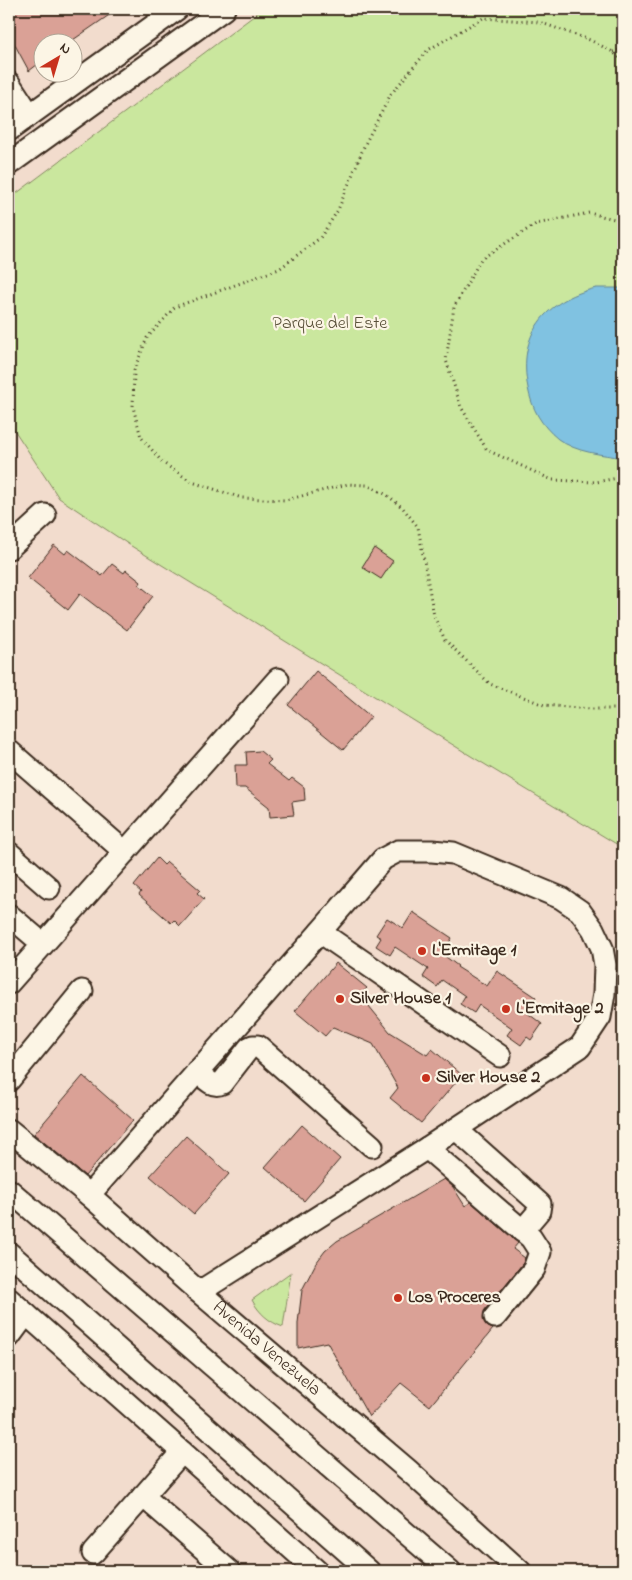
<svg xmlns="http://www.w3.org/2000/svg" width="632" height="1580" viewBox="0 0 632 1580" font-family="'Indie Flower',sans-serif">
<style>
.green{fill:#cae79e;stroke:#82885e}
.water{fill:#80c2e1;stroke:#648593}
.building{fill:#daa196;stroke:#3b2a1e}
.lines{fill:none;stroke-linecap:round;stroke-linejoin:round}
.minor-casing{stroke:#3b2a1e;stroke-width:25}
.path{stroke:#3b2a1e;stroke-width:3;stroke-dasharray:1 4;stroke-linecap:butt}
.minor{stroke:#fcf5e5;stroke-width:21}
.poi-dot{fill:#c8321e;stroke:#fcf5e5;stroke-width:2}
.labels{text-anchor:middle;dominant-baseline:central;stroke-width:4.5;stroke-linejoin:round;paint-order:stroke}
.park-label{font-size:18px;fill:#585038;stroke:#fcf5e5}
.poi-label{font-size:18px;font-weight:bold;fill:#3b2a1e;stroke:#fcf5e5;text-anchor:start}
.street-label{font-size:18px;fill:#3b2a1e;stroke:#fcf5e5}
</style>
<rect width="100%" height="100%" fill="#f2dccd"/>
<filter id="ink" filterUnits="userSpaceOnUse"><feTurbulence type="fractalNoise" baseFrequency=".02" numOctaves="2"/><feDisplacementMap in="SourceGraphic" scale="10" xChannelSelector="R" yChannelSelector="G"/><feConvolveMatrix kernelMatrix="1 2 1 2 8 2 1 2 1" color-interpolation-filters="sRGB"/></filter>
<g filter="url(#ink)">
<path class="green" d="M 263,9 L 623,9 L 623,848 L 471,756 L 128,544 L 59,498 L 9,422 L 9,199 Z
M 291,1272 L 283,1327 C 269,1322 259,1313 252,1300 Z"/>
<path class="water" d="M 596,288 L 623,288 L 623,458 C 601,454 577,453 558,439 C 541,425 532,409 528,388 C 517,335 545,300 596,288 Z"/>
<path class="building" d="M 9,9 L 118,9 L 70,42 L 42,42 L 42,61 L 29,71 L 9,34 Z
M 54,545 L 65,554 L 68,550 L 102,576 L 112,564 L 124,573 L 126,570 L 141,582 L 139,585 L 153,596 L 127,630 L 80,594 L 68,610 L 28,578 Z
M 374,548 L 393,561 L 381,579 L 362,567 Z
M 316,671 L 371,717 L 343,750 L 288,705 Z
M 260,751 L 271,760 L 267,764 L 289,781 L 292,778 L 304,787 L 305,800 L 292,802 L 294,815 L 270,817 L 269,807 L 245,788 L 236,788 L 235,765 L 247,765 L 246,752 Z
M 157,858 L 164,865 L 167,862 L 200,890 L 197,893 L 204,899 L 180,926 L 174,920 L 171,923 L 139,895 L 141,892 L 134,886 Z
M 413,912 L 452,938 L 442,954 L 458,966 L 457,967 L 487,986 L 497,971 L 536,997 L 526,1012 L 542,1024 L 531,1040 L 527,1037 L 521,1045 L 507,1035 L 512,1028 L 479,1005 L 474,1013 L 460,1004 L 465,996 L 442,980 L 437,987 L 423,977 L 428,969 L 395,947 L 390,955 L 376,946 L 381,938 L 376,935 L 387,918 L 403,928 Z
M 336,963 L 367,988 L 360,995 L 390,1032 L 427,1055 L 432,1049 L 462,1075 L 421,1123 L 390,1098 L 398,1088 L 373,1044 L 333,1027 L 325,1036 L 295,1011 Z
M 83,1076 L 133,1120 L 85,1176 L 34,1134 Z
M 302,1125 L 340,1159 L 304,1201 L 265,1167 Z
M 186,1136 L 229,1174 L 194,1214 L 150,1176 Z
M 444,1179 L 453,1187 L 465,1206 L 471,1202 L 518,1243 L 513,1249 L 525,1258 L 523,1263 L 484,1311 L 484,1322 L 488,1327 L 493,1329 L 430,1406 L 401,1383 L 369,1417 L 327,1342 L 298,1348 L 298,1323 L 302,1290 L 316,1263 L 325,1251 L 337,1241 Z"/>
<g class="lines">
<g class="minor-casing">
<g id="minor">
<path d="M 9,83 L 30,115"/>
<path d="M 9,130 L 177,9"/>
<path d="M 9,164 L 224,9"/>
<path d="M 9,548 L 45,515"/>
<path d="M 9,751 L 125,852"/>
<path d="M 9,853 L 49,888"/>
<path d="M 9,915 L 43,944"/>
<path d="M 320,932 L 500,1056"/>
<path d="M 9,983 L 278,679"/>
<path d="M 197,1071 C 205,1078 212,1088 222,1083 L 249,1048 L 253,1046 L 258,1046 L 372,1146"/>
<path d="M 9,1080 L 82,991"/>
<path d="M 456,1129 L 540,1204 L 539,1211 L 522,1231"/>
<path id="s1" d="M 9,1130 L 89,1195 L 199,1292 L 409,1471 L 520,1571"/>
<path d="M 427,1148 L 531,1238 L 540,1252 L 534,1269 L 495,1317"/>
<path d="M 9,1190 L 450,1571"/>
<path d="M 89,1195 L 320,932 L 383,859 L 398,851 L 432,851 L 453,853 L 561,898 L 580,911 L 593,929 L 602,948 L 605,965 L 604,994 L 600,1017 L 580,1047 L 427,1148 L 199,1292"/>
<path d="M 9,1253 L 369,1571"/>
<path d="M 9,1299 L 317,1571"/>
<path d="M 9,1337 L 26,1314"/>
<path d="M 143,1496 L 229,1571"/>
<path d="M 93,1553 L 182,1452"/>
</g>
</g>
<path class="path" d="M 613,52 L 623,49
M 623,61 L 613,52 L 590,40 L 539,22 L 483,18 L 428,50 L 391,94 L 365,144 L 338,210 L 320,238 L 279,269 L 175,307 L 147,338 L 134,370 L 133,407 L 141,437 L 163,463 L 192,482 L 242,498 L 286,500 L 348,484 L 367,485 L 387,495 L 403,508 L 418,527 L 434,616 L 445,640 L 490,684 L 544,705 L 590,709 L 623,709
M 623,221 L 589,213 L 536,224 L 481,259 L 454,307 L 446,360 L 461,407 L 487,450 L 552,480 L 596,482 L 623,477"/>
<use href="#minor" class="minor"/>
</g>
</g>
<g class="poi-dot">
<circle cx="422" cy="951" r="5"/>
<circle cx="340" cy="999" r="5"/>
<circle cx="506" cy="1009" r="5"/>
<circle cx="426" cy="1078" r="5"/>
<circle cx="398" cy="1298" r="5"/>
</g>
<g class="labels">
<g class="park-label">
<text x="330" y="324">Parque del Este</text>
</g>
<g class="poi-label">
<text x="432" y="951">L'Ermitage 1</text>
<text x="350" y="999">Silver House 1</text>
<text x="516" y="1009">L'Ermitage 2</text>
<text x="436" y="1078">Silver House 2</text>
<text x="408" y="1298">Los Proceres</text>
</g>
<g class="street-label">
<text stroke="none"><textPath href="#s1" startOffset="338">Avenida Venezuela</textPath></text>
</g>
</g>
<rect width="632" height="1580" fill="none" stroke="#fcf5e5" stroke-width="30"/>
<rect x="15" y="15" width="602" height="1550" fill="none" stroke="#3b2a1e" stroke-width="2" filter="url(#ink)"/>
<g transform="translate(58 58) rotate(38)"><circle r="24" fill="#fcf5e5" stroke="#afa495"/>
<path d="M0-4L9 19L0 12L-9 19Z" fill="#c8321e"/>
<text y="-8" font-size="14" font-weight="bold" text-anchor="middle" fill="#3b2a1e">N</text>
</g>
</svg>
